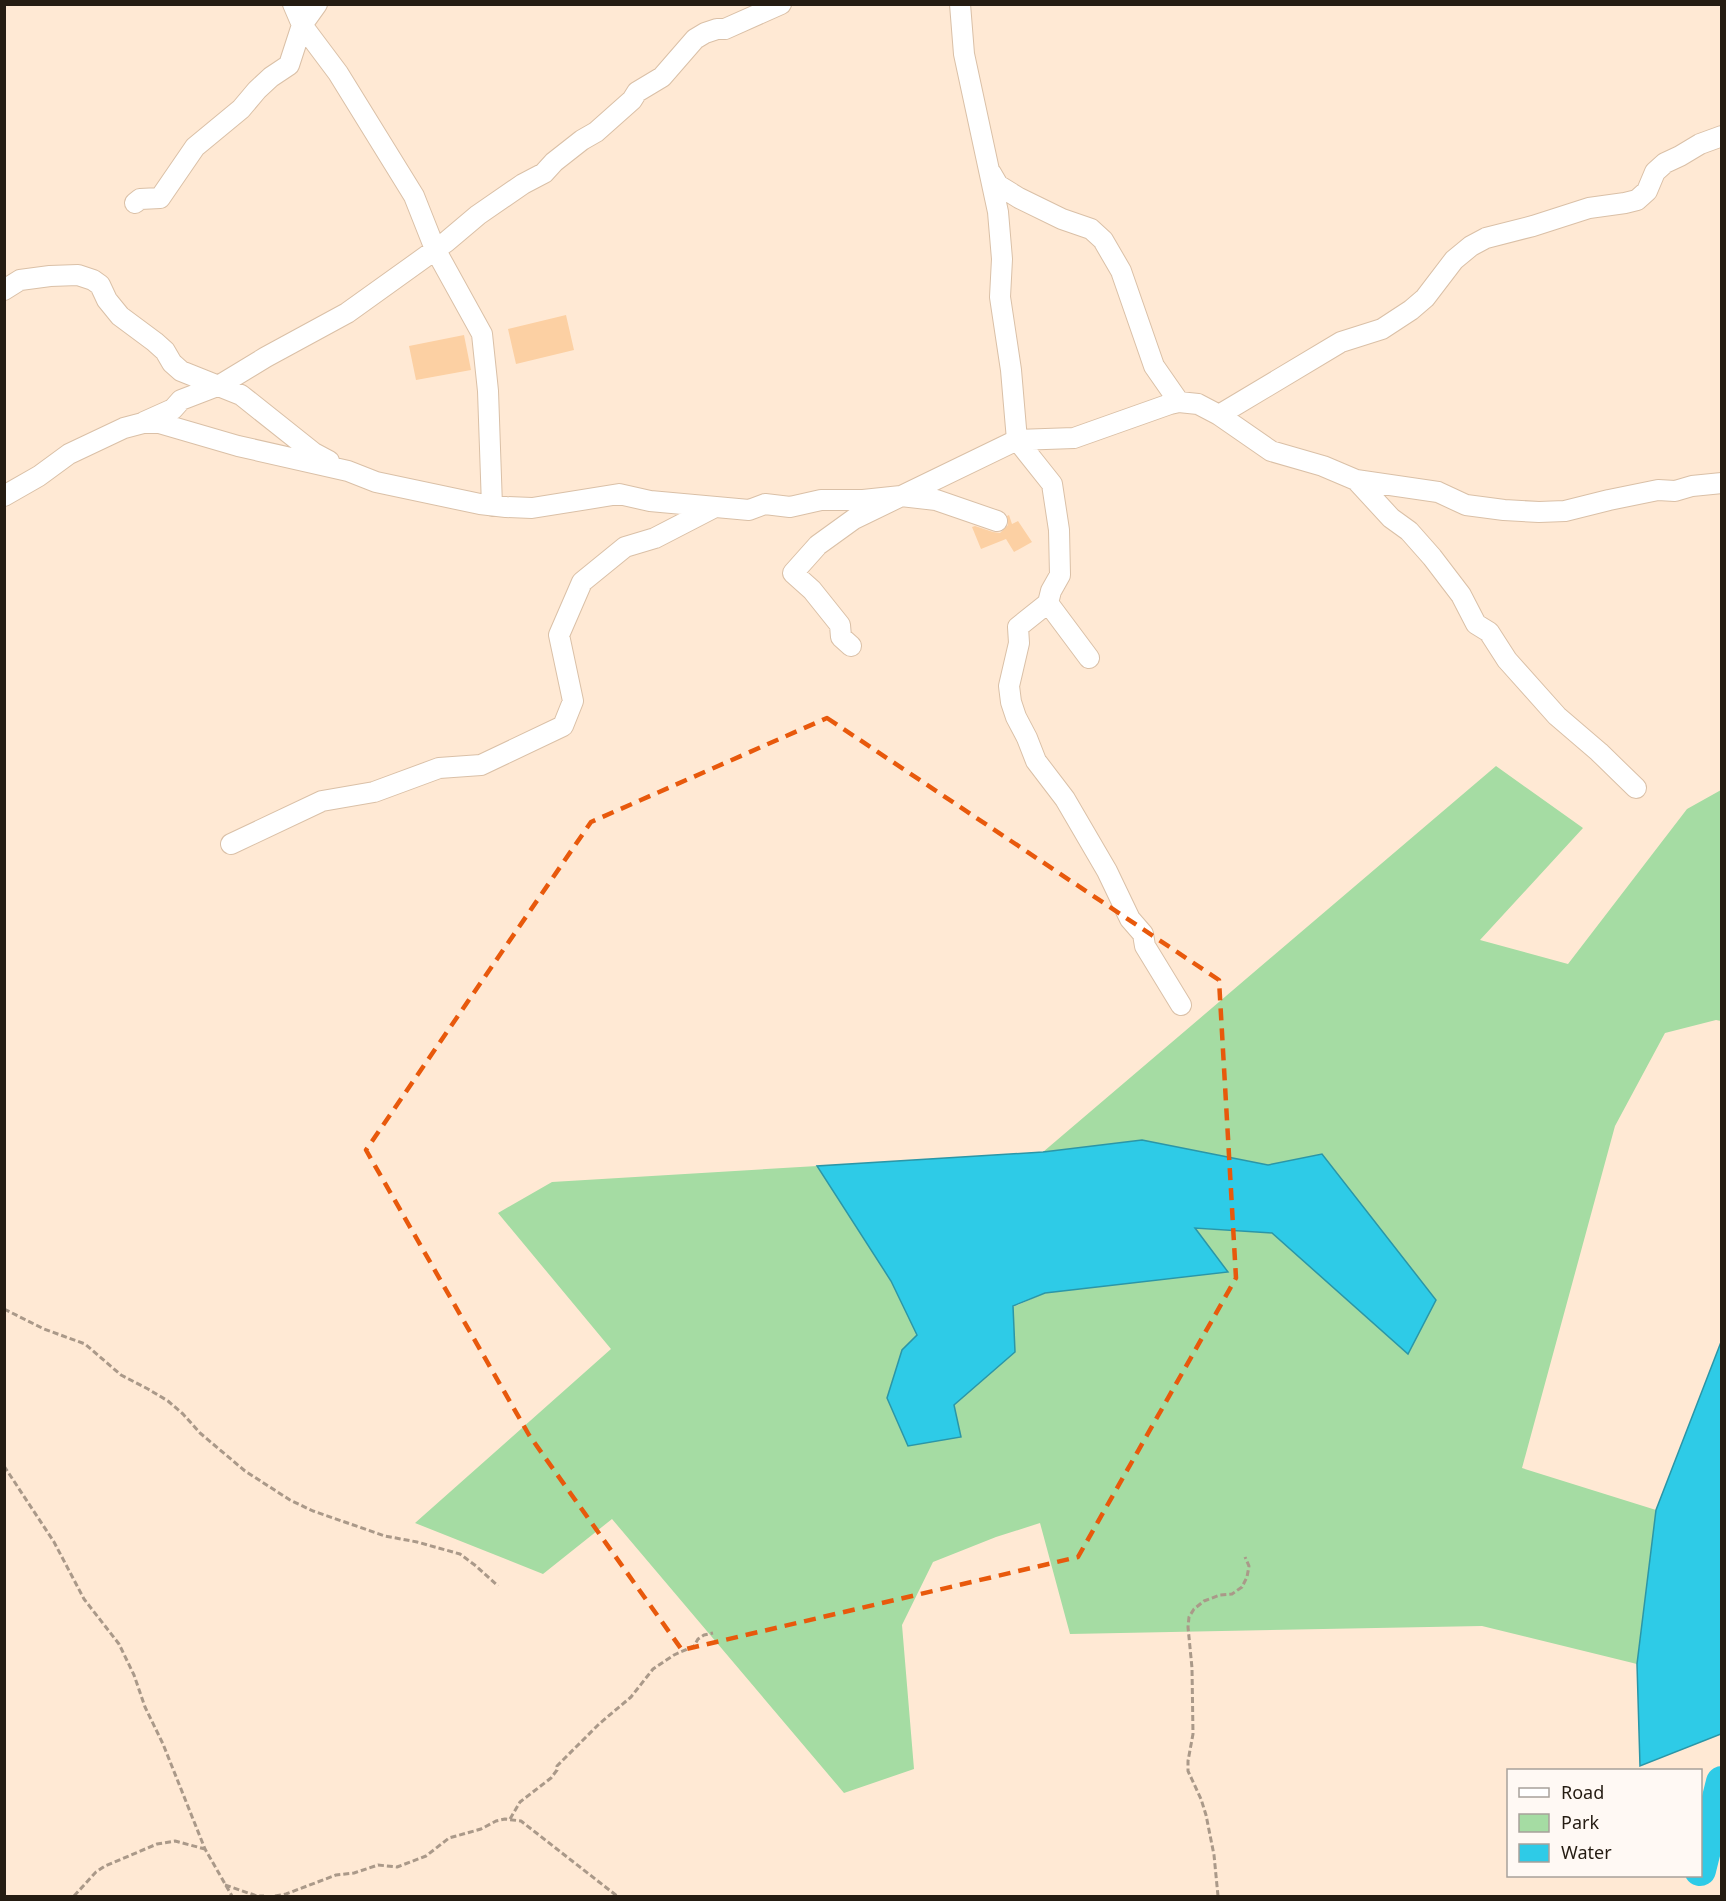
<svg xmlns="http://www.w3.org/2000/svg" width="1726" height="1901" viewBox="0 0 1726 1901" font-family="'Noto Sans',sans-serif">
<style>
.green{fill:#a5dca3}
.water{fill:#2ecbe7;stroke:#2b96a7;stroke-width:1.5}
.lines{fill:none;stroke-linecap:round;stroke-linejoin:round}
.river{stroke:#2ecbe7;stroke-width:32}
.building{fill:#fcd0a3}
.minor-casing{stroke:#dac0a7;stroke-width:22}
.path{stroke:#aa9989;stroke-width:3;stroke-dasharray:6 3;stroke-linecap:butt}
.minor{stroke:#fff;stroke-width:20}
.marked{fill:none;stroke:#e8590c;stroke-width:4.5;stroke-dasharray:12 8;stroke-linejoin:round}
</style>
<rect width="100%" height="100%" fill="#ffe9d4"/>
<path class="green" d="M 1496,766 L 1583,828 L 1480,940 L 1568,964 L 1687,809 L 1721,790 L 1721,1021 L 1716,1020 L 1665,1033 L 1615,1126 L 1522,1468 L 1656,1510 L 1637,1664 L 1482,1626 L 1070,1634 L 1040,1523 L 996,1537 L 933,1562 L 902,1625 L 914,1769 L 844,1793 L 612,1519 L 543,1574 L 415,1523 L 611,1349 L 498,1213 L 552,1182 L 817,1166 L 891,1281 L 954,1405 L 1015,1352 L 1013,1307 L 1045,1293 L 1227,1271 L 1194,1228 L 1272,1233 L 1408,1353 L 1322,1154 L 1268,1165 L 1142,1140 L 1043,1152 Z"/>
<path class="water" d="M 1142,1140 L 1268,1165 L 1322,1154 L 1436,1300 L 1408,1354 L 1272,1233 L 1195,1228 L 1228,1272 L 1045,1293 L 1013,1306 L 1015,1352 L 954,1405 L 961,1437 L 908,1446 L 887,1398 L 902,1350 L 917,1335 L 891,1281 L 817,1166 L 1043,1152 Z
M 1721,1342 L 1721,1734 L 1640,1766 L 1637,1664 L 1656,1510 Z"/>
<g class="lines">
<path class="river" d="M 1700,1870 L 1722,1782"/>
</g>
<path class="building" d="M 566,315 L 574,350 L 516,364 L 508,329 Z
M 464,335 L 471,370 L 416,380 L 409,346 Z
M 1009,515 L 1012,524 L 1018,521 L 1032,542 L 1014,552 L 1006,539 L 981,549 L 972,527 L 975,526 L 993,532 L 1000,533 L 1008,525 L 1007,516 Z"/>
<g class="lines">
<g class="minor-casing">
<path id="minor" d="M 293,4 L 302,25 L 338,73 L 414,196 L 435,249 L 482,334 L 488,391 L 492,506
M 960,4 L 964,54 L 998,212 L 1002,259 L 1000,297 L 1011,370 L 1017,440 L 1052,484 L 1059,530 L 1060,575 L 1051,591 L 1048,603 L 1089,658
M 991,173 L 998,185 L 1019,198 L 1062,219 L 1091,229 L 1103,240 L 1121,271 L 1154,366 L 1179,402
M 135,203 L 140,199 L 160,198 L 195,147 L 241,109 L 257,90 L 271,77 L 289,65 L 302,25 L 317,4
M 4,290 L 20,280 L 50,276 L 78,275 L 93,280 L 100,285 L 107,300 L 120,316 L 155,342 L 165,351 L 172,363 L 181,371 L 241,395 L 314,453 L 329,461
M 1219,415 L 1341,342 L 1382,329 L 1411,310 L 1425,298 L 1454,260 L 1471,246 L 1486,238 L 1533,226 L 1589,208 L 1625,203 L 1637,200 L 1647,191 L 1655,172 L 1665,163 L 1680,156 L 1700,144 L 1722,136
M 144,422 L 173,409 L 181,400 L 220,385 L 266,357 L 347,313 L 446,242 L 478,215 L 523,184 L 544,173 L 554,162 L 582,140 L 596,132 L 632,100 L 637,92 L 662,77 L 695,39 L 705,33 L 717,29 L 725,29 L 781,4
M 1356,480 L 1438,492 L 1466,505 L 1504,510 L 1539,512 L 1565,511 L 1609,500 L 1658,490 L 1675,491 L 1692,486 L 1722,483
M 4,496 L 39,476 L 69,454 L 124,428 L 143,423 L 159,423 L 238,446 L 348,471 L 376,482 L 480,504 L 506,507 L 532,508 L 619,494 L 650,501 L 749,510 L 765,504 L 790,507 L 821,500 L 863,500 L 901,496 L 936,500 L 997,521
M 1048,603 L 1018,627 L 1019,643 L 1009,686 L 1011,702 L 1016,717 L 1027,738 L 1036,761 L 1065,799 L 1107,871 L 1130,919 L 1143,934 L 1145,946 L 1181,1005
M 851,646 L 841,637 L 840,625 L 812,590 L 793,573 L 818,545 L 854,519 L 1017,440 L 1074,438 L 1170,404 L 1179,402 L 1198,404 L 1219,415 L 1271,451 L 1323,466 L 1356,480 L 1391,518 L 1409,531 L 1432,557 L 1461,595 L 1476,624 L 1489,632 L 1507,660 L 1557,716 L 1599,752 L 1636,788
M 231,844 L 322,801 L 374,792 L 439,768 L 481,765 L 563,726 L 573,701 L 559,635 L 582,582 L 625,547 L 655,538 L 715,507"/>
</g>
<path class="path" d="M 4,1309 L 44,1329 L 85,1344 L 121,1375 L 148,1389 L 168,1401 L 183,1414 L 200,1433 L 245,1471 L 290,1500 L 313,1511 L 385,1536 L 417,1542 L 460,1554 L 476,1566 L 498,1586
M 4,1466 L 54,1542 L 84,1599 L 119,1644 L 134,1675 L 145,1707 L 163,1744 L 205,1849 L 232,1896
M 510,1819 L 520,1802 L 551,1778 L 557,1770 L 557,1766 L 599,1724 L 631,1697 L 653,1669 L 674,1655 L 694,1646 L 698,1639 L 704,1635 L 713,1633
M 225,1885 L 257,1896 L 264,1896
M 74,1896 L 96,1872 L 105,1866 L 157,1844 L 175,1841 L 205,1849
M 275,1896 L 286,1894 L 336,1875 L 354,1873 L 378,1865 L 397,1867 L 426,1856 L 449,1838 L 481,1829 L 496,1821 L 505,1819 L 521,1821 L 617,1896
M 1218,1896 L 1214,1855 L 1206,1815 L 1201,1799 L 1188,1771 L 1188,1761 L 1193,1734 L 1192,1668 L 1188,1627 L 1189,1617 L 1194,1609 L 1204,1601 L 1220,1595 L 1232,1594 L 1242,1587 L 1247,1577 L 1249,1566 L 1245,1557"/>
<use href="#minor" class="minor"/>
</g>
<path class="marked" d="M 827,718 L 1219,980 L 1236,1278 L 1078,1557 L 682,1650 L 529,1435 L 366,1150 L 591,822 Z"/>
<rect width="1726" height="1901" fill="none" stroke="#251c12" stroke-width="12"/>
<rect x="1507" y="1769" width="195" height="108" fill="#fff9f4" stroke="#a8a19a" stroke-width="1.5"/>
<rect x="1519" y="1788" width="30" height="9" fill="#ffffff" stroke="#a8a19a" stroke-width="1.5"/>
<text x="1561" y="1799" font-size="18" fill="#251c12">Road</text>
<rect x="1519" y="1814" width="30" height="18" fill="#a5dca3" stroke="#a8a19a" stroke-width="1.5"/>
<text x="1561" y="1829" font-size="18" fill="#251c12">Park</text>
<rect x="1519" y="1844" width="30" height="18" fill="#2ecbe7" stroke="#a8a19a" stroke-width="1.5"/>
<text x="1561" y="1859" font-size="18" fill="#251c12">Water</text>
</svg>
